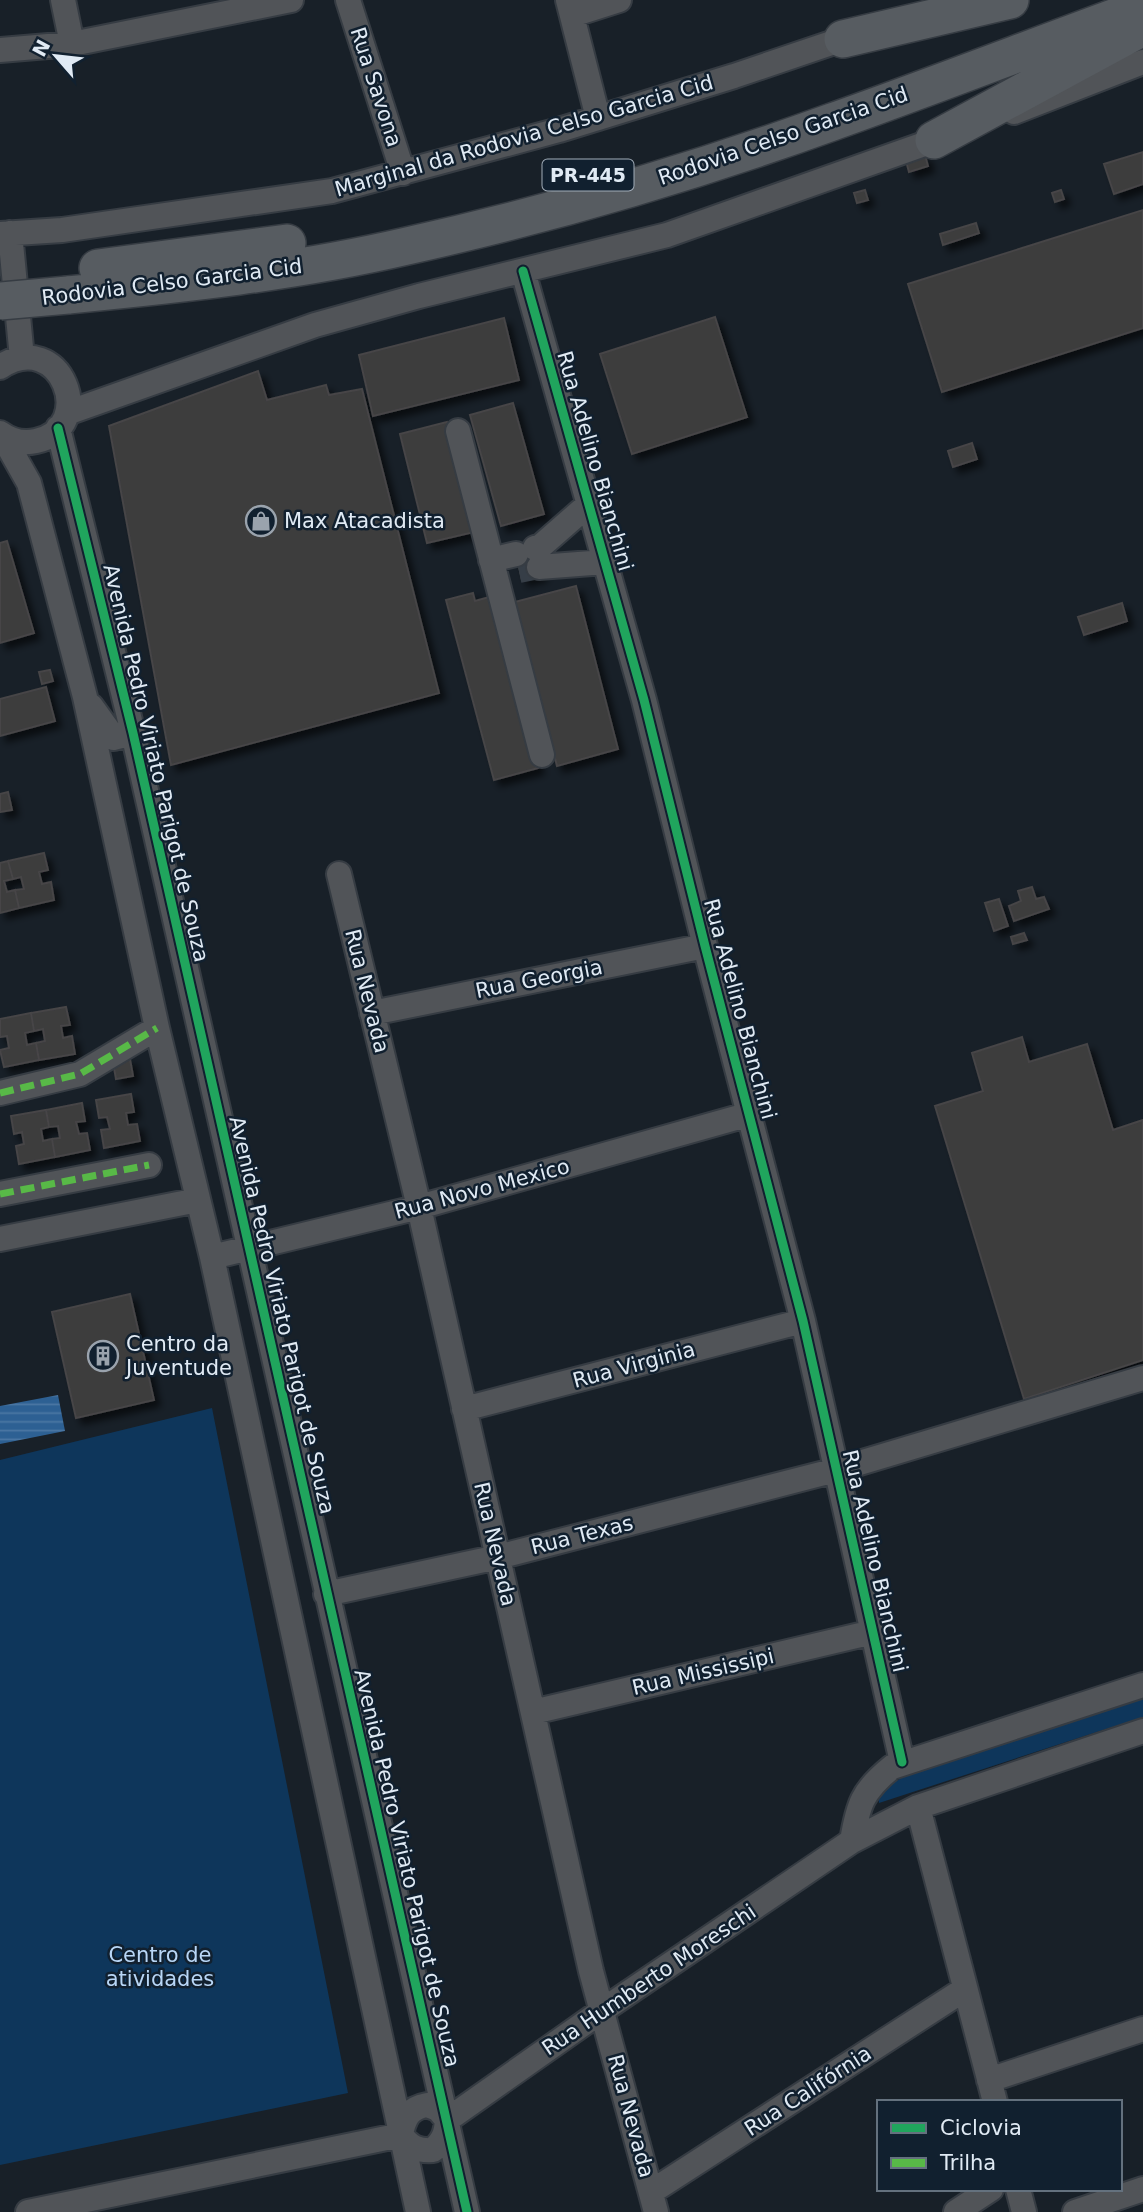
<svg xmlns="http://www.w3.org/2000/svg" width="1143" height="2212" viewBox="0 0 1143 2212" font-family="'DejaVu Sans',sans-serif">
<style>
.green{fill:#0e365b}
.water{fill:url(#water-rules)}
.building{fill:#3c3c3e;stroke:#464546;stroke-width:2;filter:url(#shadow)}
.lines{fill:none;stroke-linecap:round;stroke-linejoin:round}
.minor-tunnel{stroke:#363e47;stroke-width:24;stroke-dasharray:24 12;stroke-linecap:butt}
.minor-casing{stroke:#363c43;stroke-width:28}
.highway-casing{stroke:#363c43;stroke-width:40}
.minor{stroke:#515458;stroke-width:24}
.highway{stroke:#575c61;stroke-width:37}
.highway-bridge-casing{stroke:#363c43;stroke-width:40;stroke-linecap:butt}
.highway-bridge{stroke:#575c61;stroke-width:37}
.quiet{stroke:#58b947;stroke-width:7;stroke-dasharray:14 7;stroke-linecap:butt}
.cycleway-casing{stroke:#11202f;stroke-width:13}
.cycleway{stroke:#20a55d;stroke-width:9}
.labels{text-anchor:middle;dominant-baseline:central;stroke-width:5;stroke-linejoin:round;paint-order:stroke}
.shield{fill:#11202f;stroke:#a2adb9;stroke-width:2}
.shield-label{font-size:19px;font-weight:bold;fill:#e0eaf4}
.street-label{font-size:21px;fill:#e0eaf4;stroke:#11202f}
.poi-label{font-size:21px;fill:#e0eaf4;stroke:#11202f;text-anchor:start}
.park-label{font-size:21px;fill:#b8d6f6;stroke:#11202f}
</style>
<defs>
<pattern id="water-rules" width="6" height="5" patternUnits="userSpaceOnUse" patternTransform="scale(1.75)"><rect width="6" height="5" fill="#2d6093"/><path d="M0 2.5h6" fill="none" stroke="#4b77a3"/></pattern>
<filter id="shadow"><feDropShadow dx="6" dy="6" stdDeviation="3.5" flood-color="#0009"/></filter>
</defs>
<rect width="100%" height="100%" fill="#182028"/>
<path class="green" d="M 212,1408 L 348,2093 L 0,2165 L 0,1460 Z
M 1143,1699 L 1143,1717 L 879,1803 L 878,1791 L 905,1776 Z"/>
<path class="water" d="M 58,1395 L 65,1431 L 0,1444 L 0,1406 Z"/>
<path class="building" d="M 1143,152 L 1143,184 L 1114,194 L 1104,164 Z
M 925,155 L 928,166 L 909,172 L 906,161 Z
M 865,190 L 868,200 L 857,203 L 854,193 Z
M 1061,190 L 1064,199 L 1055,202 L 1052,193 Z
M 1143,210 L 1143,328 L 942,392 L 908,284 Z
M 976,223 L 979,233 L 943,245 L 940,234 Z
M 715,317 L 747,417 L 632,454 L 600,354 Z
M 504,318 L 519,380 L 373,416 L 359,355 Z
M 258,371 L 267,400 L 326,385 L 329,395 L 362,389 L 439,693 L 171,765 L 109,426 Z
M 513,403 L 544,514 L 501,526 L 470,415 Z
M 447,422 L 474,532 L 427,543 L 400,434 Z
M 972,443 L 977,459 L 953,467 L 948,451 Z
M 7,541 L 34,633 L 0,643 L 0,543 Z
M 533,541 L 541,575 L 522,580 L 514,545 Z
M 576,586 L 618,749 L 557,766 L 515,602 Z
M 473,593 L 475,601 L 493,596 L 538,768 L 494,780 L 446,600 Z
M 1122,603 L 1127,621 L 1084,635 L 1078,617 Z
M 50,670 L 53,681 L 42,684 L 39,672 Z
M 46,687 L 55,721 L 0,736 L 0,699 Z
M 8,792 L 12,810 L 0,812 L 0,794 Z
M 44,853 L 48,870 L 39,872 L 42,884 L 51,882 L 54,900 L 19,908 L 15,890 L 24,889 L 21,877 L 13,879 L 8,861 Z
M 8,861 L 13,879 L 4,881 L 7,892 L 15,890 L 19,908 L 0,913 L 0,863 Z
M 1032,887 L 1036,899 L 1044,897 L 1049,909 L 1014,921 L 1009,906 L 1021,901 L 1018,891 Z
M 999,899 L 1008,926 L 994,931 L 985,903 Z
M 1024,933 L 1027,940 L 1013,944 L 1011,937 Z
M 66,1007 L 70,1025 L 61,1026 L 63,1038 L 72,1036 L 75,1054 L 39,1060 L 36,1043 L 45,1041 L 43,1029 L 34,1031 L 31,1013 Z
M 31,1013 L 34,1031 L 25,1033 L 27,1045 L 36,1043 L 39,1060 L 4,1067 L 0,1050 L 9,1048 L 7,1036 L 0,1037 L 0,1019 Z
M 1022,1037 L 1029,1062 L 1087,1044 L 1113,1130 L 1143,1120 L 1143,1360 L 1024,1399 L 935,1106 L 983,1091 L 972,1053 Z
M 130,1059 L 133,1076 L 116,1079 L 113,1062 Z
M 131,1094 L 134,1112 L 126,1113 L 128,1125 L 137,1124 L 140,1141 L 104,1148 L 101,1130 L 110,1129 L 107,1117 L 99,1118 L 96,1100 Z
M 82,1103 L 85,1121 L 76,1122 L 79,1134 L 87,1133 L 90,1150 L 55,1157 L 52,1139 L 60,1138 L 58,1126 L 49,1127 L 46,1110 Z
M 46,1110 L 49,1127 L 41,1129 L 43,1141 L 52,1139 L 55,1157 L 19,1164 L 16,1146 L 24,1144 L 22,1132 L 14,1134 L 11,1116 Z
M 130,1294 L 154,1400 L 76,1418 L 52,1312 Z"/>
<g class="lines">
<path class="minor-tunnel" d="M 519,571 L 539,567"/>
<g class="minor-casing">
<path id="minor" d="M 63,0 L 72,44
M 348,0 L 403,173
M 568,0 L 598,118
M 572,15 L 619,0
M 0,50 L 72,44 L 291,0
M 1014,112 L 1143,62
M 10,233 L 22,358
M 0,234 L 62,230 L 332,191 L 559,130 L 734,76 L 858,34
M 523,271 L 644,700 L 705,946 L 803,1321 L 902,1762
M 0,367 C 61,327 99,427 36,441 C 23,444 11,441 0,433
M 67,413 L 315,325 L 419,296 L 667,235 L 947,136
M 58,428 L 133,733 L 467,2212
M 458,431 L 542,755
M 0,436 L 2,435 L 29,483 L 85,697 L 157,1028 L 212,1257 L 418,2212
M 535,548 L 541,546 L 589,504
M 491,560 L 516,554
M 539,567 L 605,562
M 91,706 L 114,738 L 133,733
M 339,874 L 419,1207 L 591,1971 L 656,2212
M 372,1013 L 705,946
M 0,1093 L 80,1074 L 157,1028
M 0,1194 L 149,1165
M 0,1239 L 198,1200
M 212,1257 L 419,1207 L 750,1114
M 464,1409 L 803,1321
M 326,1594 L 498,1557 L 836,1470 L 1143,1378
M 533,1712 L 873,1632
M 918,1807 L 995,2102
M 852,1841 C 858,1805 862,1791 892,1767 L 1143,1685
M 989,2080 L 1143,2029
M 427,2105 L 438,2109 L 447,2120 C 446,2134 443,2141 433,2150 C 417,2151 410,2147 401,2135 C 404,2118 409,2108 427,2105 Z
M 447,2120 L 603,2010 L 852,1841 L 918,1807 L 1143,1731
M 1018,2189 L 1024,2212
M 651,2192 L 965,1989
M 28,2212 L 401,2135
M 956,2212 L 991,2189
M 1075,2212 L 1143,2189"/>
</g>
<g class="highway-casing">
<path id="highway" d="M 843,39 L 1010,0
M 934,140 L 1143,27
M 98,268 L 287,243
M 68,295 C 182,284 295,272 407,246 C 551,214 694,172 832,122 C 936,85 1039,45 1143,7"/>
</g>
<use href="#minor" class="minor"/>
<use href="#highway" class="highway"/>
<g class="highway-bridge-casing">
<path id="highway-bridge" d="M 0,301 L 68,295"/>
</g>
<use href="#highway-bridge" class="highway-bridge"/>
<path class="quiet" d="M 0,1093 L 80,1074 L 157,1028
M 0,1194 L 149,1165"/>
<g class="cycleway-casing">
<path id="cycleway" d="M 523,271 L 644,700 L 705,946 L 803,1321 L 902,1762
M 58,428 L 133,733 L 467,2212"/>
</g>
<use href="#cycleway" class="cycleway"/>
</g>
<defs>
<g id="shop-ring" transform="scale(1.575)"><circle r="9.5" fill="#11202f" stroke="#9aa3ad" stroke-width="1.5"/><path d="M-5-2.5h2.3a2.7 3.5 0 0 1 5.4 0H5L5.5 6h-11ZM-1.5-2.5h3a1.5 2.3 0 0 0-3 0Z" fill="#9aa3ad"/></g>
<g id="building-ring" transform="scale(1.575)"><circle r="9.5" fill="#11202f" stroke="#9aa3ad" stroke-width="1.5"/><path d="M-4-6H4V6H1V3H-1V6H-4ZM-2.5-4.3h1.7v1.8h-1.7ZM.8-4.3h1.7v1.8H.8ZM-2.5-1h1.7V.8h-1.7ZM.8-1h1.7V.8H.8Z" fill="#9aa3ad"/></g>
</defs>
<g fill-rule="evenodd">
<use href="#shop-ring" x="261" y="521"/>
<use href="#building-ring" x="103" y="1356"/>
</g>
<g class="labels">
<rect class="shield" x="542.5" y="159.5" width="91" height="31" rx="5"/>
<g class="shield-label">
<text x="588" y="175">PR-445</text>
</g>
<g class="street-label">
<text transform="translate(376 87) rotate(72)">Rua Savona</text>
<text transform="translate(524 136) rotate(-16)">Marginal da Rodovia Celso Garcia Cid</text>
<text transform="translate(783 136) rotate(-19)">Rodovia Celso Garcia Cid</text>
<text transform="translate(172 282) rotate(-7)">Rodovia Celso Garcia Cid</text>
<text transform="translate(595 461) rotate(74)">Rua Adelino Bianchini</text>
<text transform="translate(156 763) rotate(77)">Avenida Pedro Viriato Parigot de Souza</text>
<text transform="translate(539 979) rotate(-11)">Rua Georgia</text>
<text transform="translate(367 991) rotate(76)">Rua Nevada</text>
<text transform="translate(740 1009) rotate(75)">Rua Adelino Bianchini</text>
<text transform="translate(482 1189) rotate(-15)">Rua Novo Mexico</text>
<text transform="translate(282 1315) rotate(77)">Avenida Pedro Viriato Parigot de Souza</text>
<text transform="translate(634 1365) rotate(-15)">Rua Virginia</text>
<text transform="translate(582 1535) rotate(-14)">Rua Texas</text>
<text transform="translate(495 1544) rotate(77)">Rua Nevada</text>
<text transform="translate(875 1561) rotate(77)">Rua Adelino Bianchini</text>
<text transform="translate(703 1672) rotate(-13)">Rua Mississipi</text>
<text transform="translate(407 1868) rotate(77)">Avenida Pedro Viriato Parigot de Souza</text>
<text transform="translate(649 1980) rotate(-34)">Rua Humberto Moreschi</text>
<text transform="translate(808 2091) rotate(-33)">Rua Califórnia</text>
<text transform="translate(631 2116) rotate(75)">Rua Nevada</text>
</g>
<g class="poi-label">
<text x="284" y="521">Max Atacadista</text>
<text x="126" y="1344">Centro da<tspan x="126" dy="24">Juventude</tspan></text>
</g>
<g class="park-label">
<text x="160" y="1955">Centro de<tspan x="160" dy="24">atividades</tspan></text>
</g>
</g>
<rect x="877" y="2100" width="245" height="91" fill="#11202f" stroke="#64717e" stroke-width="2"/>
<rect x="891" y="2123" width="35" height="10" fill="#20a55d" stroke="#64717e" stroke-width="2"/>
<text x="940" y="2135" font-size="21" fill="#e0eaf4">Ciclovia</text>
<rect x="891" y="2158" width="35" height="10" fill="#58b947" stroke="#64717e" stroke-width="2"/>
<text x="940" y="2170" font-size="21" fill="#e0eaf4">Trilha</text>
<g transform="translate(56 56) rotate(298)" stroke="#11202f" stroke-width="5" paint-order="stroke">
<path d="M0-5L12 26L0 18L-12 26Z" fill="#e0eaf4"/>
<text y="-10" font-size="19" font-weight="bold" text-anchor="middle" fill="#e0eaf4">N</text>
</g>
</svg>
